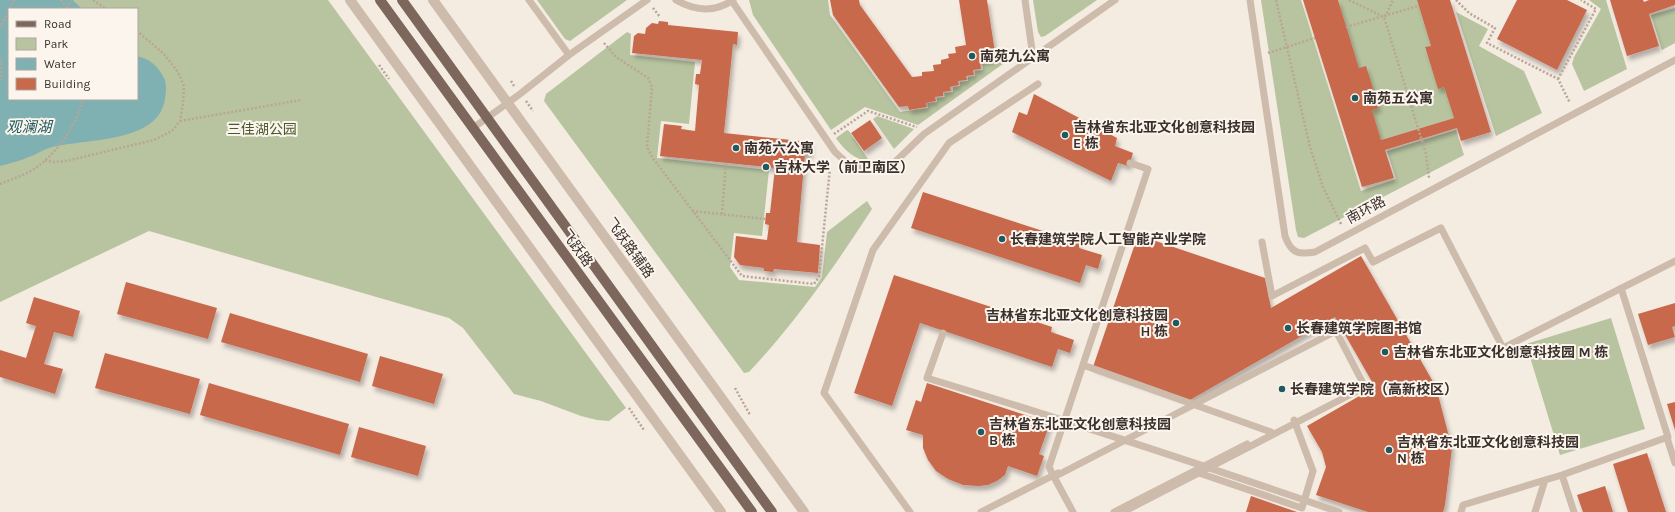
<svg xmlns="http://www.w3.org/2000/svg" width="1675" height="512" viewBox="0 0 1675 512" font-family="Karla,'Noto Sans SC',sans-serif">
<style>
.green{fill:#b8c4a0;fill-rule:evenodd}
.water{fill:#7fb0b2}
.building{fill:#c8694b;filter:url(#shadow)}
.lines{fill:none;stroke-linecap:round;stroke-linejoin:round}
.path{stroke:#b9a596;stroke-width:2.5;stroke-dasharray:2 2;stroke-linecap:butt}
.service{stroke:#cdbbac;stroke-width:7}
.tertiary{stroke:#cdbbac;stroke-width:10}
.primary{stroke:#7d675c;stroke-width:10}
.service-bridge{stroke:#cdbbac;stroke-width:7}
.poi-dot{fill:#1f5a5e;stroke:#fbf5ee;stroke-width:1.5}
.labels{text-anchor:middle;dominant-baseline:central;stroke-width:4;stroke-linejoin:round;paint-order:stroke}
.poi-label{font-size:14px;font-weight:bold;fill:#3b302b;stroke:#fbf5ee;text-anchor:start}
.park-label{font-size:14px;fill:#4a5a2e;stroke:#fbf5ee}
.street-label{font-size:14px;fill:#3b302b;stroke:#fbf5ee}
.water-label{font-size:15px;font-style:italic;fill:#1f5a5e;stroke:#fbf5ee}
</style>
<defs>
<filter id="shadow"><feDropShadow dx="2.5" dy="4.5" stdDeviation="2" flood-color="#0004"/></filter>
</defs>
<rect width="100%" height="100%" fill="#f4ebe1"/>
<path class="green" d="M 0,0 L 328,0 L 626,408 L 609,421 L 597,420 L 581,416 L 541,401 L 514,394 L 463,328 L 449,318 L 149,231 L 0,302 ZM 9,9 L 137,9 L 137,99 L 9,99 Z
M 537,0 L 627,0 L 570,41 L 565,39 Z
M 749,0 L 828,0 L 830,15 L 900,112 L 928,108 L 927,103 L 937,102 L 937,98 L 945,97 L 944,93 L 953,92 L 953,87 L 960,86 L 960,82 L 968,81 L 968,77 L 975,76 L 975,71 L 983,70 L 982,62 L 997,60 L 997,55 L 1009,55 L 1007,61 L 918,125 L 865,107 L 831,130 L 753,15 Z
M 1033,0 L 1097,0 L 1045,36 L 1041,37 L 1038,32 Z
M 1261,0 L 1301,0 L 1361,191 L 1396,179 L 1387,151 L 1456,130 L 1464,155 L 1304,238 L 1298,237 L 1296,230 Z
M 1338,0 L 1417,0 L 1431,46 L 1425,48 L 1438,88 L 1444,87 L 1454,118 L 1381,140 Z
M 1589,0 L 1606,0 L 1627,69 L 1584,91 L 1572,64 L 1574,57 L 1601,9 Z
M 1675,8 L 1675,43 L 1662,50 L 1651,15 Z
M 1456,12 L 1488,29 L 1479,46 L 1524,71 L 1542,113 L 1496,136 Z
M 627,32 L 631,34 L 630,55 L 695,62 L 689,124 L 661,121 L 657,158 L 769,170 L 762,236 L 734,233 L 730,267 L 739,280 L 815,287 L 822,277 L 827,232 L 867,201 L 872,209 C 835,266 796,322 749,372 L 744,373 L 544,101 L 546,94 Z
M 877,116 L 914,129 L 894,149 L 873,119 Z
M 847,130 L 849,131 L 870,162 C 854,159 845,151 836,138 Z
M 1611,318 L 1645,429 L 1560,455 L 1526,344 Z"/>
<path class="water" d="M 0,0 L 73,0 L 82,9 L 9,9 L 9,99 L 137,99 L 137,56 C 150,59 158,66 164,78 C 167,84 166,93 165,99 C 158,145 82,138 49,148 C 42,150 36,155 29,157 C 20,161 10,163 0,166 Z"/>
<path class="building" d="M 830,0 L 859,0 L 860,5 L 912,77 L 922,76 L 922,72 L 934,71 L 933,65 L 941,64 L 941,60 L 949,58 L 948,54 L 956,53 L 955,47 L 966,45 L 959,0 L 987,0 L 996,59 L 980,61 L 981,69 L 973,70 L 974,75 L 966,76 L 967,80 L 958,81 L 959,85 L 950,87 L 951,91 L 943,92 L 943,96 L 935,97 L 936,101 L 926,103 L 927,107 L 909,110 L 908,106 L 899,107 L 833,15 Z
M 1303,0 L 1338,0 L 1359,68 L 1366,66 L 1379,108 L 1372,110 L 1381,140 L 1454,118 L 1444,87 L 1438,89 L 1425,47 L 1431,46 L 1417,0 L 1450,0 L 1491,132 L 1461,141 L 1457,128 L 1385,150 L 1394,178 L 1362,187 Z
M 1517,0 L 1567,0 L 1587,10 L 1557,70 L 1497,39 Z
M 1610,0 L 1643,0 L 1644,2 L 1649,0 L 1675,0 L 1675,5 L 1649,14 L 1659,46 L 1627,56 Z
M 659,21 L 668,22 L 668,25 L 738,32 L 737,45 L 733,44 L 724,133 L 811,142 L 810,154 L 805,154 L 797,242 L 820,245 L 818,273 L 774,269 L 773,272 L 764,271 L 764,268 L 740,265 L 734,257 L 736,236 L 767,240 L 769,225 L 765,224 L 766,213 L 770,213 L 775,168 L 660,156 L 664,124 L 682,126 L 681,129 L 695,131 L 699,85 L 695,84 L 696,74 L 700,74 L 702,60 L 632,53 L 634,36 L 638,33 L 645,34 L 646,28 L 652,23 L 658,24 Z
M 1034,94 L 1117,138 L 1115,146 L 1133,153 L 1129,166 L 1118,163 L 1111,181 L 1012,132 L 1019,112 L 1027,115 Z
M 870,120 L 882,138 L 864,151 L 851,133 Z
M 923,192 L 1080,243 L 1079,248 L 1102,255 L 1098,269 L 1086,265 L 1080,283 L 911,228 Z
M 1138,235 L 1265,278 L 1271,308 L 1361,256 L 1436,387 L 1452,448 L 1445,505 L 1443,512 L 1368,512 L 1316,495 L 1326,467 L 1322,452 L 1307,426 L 1375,387 L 1335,317 L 1190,400 L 1093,367 Z
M 894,275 L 1052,327 L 1051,332 L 1074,340 L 1070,353 L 1058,349 L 1052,367 L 920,323 L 892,406 L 854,393 Z
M 126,282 L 217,308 L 208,339 L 117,314 Z
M 34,297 L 80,311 L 73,337 L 54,332 L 44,364 L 63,369 L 55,394 L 0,377 L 0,350 L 26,358 L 36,326 L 26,323 Z
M 1675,303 L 1675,326 L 1672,327 L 1675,337 L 1648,345 L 1638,314 Z
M 230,313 L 368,354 L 360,382 L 221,342 Z
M 105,353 L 200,379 L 190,414 L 95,388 Z
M 380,356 L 443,374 L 434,404 L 372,386 Z
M 209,383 L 349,424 L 340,455 L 200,415 Z
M 927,383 L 1050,423 L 1039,454 L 1044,456 L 1037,476 L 1008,466 L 1005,475 L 997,481 L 988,485 L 979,486 L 963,485 L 948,479 L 936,471 L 928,460 L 923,448 L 923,435 L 906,430 L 916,400 L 921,402 Z
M 1675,402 L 1675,430 L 1667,404 Z
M 359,427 L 426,446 L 418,476 L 351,457 Z
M 1647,453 L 1666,512 L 1628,512 L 1613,464 Z
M 1605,486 L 1613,512 L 1583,512 L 1577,495 Z
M 1251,496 L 1297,512 L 1246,512 Z"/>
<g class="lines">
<path class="path" d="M 61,0 L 67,9
M 93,0 L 106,9
M 1276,0 L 1310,147 L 1323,187 L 1341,224
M 1349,0 L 1384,17 L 1426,154 L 1429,178
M 1456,0 L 1469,13 L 1495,28 L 1487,43 L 1558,79 L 1570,103
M 67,8 L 71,0
M 653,8 L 660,17
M 10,9 L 14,0
M 1385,17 L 1393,0
M 1346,27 L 1418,6
M 0,28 L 9,11
M 604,43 L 616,57 L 648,78 L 652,87 L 647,147 L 652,157 L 742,276 L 814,284 L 819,277 L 830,168
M 1268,53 L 1315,38
M 0,59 L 2,72 L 0,80
M 379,65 L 389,79
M 1558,79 L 1596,9 L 1581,0
M 511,81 L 514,86
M 526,101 L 533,111
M 180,121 L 301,100
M 834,134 L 868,111 L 917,127
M 45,160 L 54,162 L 66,161 L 154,140 L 172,131 L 180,121 L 183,104 L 184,86 L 178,72 L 164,54 L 137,31
M 0,184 C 12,179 26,175 37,167 C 59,151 76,125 83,99
M 692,211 L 765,219
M 722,214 L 726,163
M 735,388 L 750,415
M 629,408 L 644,430"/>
<path class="service" d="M 529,0 L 569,55
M 676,0 C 695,11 714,13 733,0
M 1025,0 L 1033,57
M 1250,0 L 1285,236 C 1291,253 1298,255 1315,252 L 1675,60
M 732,1 L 835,152 L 846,162 L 859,167 L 885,168 L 895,162 L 924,134 L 1115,0
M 473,128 L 520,94 L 569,55 L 647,0
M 1262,242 L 1272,296 L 1365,248 L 1373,262 L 1441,228 L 1503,348 L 1675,261
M 1667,438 L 1675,463
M 1196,472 L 1302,508 L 1313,471 L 1294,420
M 1054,477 L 1073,512
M 910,512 L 824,393 L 873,250 L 949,143 L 1038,84
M 981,512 L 1058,473
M 1114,512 L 1247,444
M 1461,512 L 1463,505 L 1545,480
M 1535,512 L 1545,480 L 1562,475
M 1574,512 L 1562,475 L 1668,437 L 1621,288"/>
<path class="tertiary" d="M 350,0 L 721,512
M 433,0 L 804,512"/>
<path class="primary" d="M 380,0 L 752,512
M 402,0 L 772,512"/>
<path class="service-bridge" d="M 943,333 L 927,378 C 1065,420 1203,465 1339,512
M 1083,365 L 1271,432
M 1123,512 L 1365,387 L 1336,331 L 1054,477 L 1049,467 L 1148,169 L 1130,163"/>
</g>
<g class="poi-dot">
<circle cx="972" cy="56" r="4"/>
<circle cx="1355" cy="98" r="4"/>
<circle cx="1065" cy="135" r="4"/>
<circle cx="736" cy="148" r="4"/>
<circle cx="766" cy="167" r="4"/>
<circle cx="1002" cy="239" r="4"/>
<circle cx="1176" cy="323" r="4"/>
<circle cx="1288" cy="328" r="4"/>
<circle cx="1385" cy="352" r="4"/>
<circle cx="1282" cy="389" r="4"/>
<circle cx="981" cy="432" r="4"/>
<circle cx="1389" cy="450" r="4"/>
</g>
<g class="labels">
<g class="poi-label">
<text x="980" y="56">南苑九公寓</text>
<text x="1363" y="98">南苑五公寓</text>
<text x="1073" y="127">吉林省东北亚文化创意科技园<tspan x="1073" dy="16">E 栋</tspan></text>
<text x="744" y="148">南苑六公寓</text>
<text x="774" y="167">吉林大学（前卫南区）</text>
<text x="1010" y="239">长春建筑学院人工智能产业学院</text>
<text x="1168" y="315" text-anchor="end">吉林省东北亚文化创意科技园<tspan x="1168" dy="16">H 栋</tspan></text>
<text x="1296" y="328">长春建筑学院图书馆</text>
<text x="1393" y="352">吉林省东北亚文化创意科技园 M 栋</text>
<text x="1290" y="389">长春建筑学院（高新校区）</text>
<text x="989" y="424">吉林省东北亚文化创意科技园<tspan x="989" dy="16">B 栋</tspan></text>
<text x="1397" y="442">吉林省东北亚文化创意科技园<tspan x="1397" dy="16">N 栋</tspan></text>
</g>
<g class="park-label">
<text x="262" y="129">三佳湖公园</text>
</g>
<g class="street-label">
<text transform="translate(1366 210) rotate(-28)">南环路</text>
<text transform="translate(577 248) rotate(54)">飞跃路</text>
<text transform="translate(630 248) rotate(54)">飞跃路辅路</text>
</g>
<g class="water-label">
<text x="29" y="127">观澜湖</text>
</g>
</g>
<rect x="8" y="8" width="130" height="92" fill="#fbf5ee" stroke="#aea6a0"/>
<rect x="16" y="21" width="20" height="6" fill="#7d675c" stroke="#aea6a0"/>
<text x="44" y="28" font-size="12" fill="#3b302b">Road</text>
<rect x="16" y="38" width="20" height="12" fill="#b8c4a0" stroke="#aea6a0"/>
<text x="44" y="48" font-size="12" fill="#3b302b">Park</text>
<rect x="16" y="58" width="20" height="12" fill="#7fb0b2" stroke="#aea6a0"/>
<text x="44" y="68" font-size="12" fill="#3b302b">Water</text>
<rect x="16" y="78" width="20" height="12" fill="#c8694b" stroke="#aea6a0"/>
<text x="44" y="88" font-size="12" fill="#3b302b">Building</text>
</svg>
